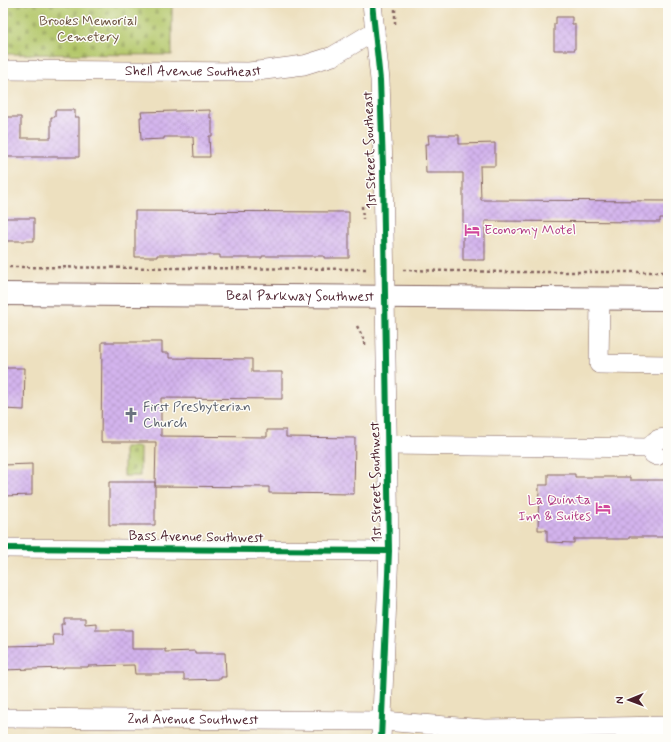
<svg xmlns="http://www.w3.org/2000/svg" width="671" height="742" viewBox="0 0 671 742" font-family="Mynerve,sans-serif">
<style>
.cemetery{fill:url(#cemetery-stones);stroke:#7f734b}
.building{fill:url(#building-cross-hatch)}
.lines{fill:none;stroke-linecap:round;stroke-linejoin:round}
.minor-casing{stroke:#83635f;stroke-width:20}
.major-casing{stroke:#83635f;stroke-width:24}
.path{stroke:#83635f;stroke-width:2.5;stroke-dasharray:3 3;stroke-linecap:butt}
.minor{stroke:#fff;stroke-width:19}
.major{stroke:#fff;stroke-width:22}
.cycleway-casing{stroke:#fdfcf7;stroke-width:8}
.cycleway{stroke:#00873e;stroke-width:6}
.labels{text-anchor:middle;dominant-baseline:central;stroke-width:3;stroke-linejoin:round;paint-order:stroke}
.park-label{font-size:14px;fill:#6a513e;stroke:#fdfcf7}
.street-label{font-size:14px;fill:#4a1f2b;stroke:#fdfcf7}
.hotel-label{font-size:14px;fill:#b23c85;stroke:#fdfcf7;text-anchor:start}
.worship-label{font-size:14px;fill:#5b616d;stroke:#fdfcf7;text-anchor:start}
</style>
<defs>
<pattern id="cemetery-stones" width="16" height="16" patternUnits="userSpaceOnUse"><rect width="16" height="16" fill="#b4c76b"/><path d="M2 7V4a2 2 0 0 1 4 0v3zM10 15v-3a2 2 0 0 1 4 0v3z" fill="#9caa5d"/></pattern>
<pattern id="building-cross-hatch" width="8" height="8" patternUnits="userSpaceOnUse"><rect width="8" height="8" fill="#d3b4ed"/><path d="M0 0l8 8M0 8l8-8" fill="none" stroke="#b79acb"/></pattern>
</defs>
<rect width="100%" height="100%" fill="#fdfcf7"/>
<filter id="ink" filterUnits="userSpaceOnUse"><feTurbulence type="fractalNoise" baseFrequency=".025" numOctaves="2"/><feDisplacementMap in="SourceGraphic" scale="8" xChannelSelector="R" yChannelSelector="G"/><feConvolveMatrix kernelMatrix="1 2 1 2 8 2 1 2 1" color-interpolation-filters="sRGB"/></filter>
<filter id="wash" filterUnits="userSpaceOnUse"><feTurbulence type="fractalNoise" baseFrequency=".012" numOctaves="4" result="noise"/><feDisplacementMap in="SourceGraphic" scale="16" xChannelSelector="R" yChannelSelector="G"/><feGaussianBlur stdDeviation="0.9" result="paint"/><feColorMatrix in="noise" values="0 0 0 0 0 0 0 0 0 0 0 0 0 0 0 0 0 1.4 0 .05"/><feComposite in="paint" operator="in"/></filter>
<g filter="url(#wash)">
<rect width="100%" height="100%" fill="#ede0bf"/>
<path class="cemetery" d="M 3,3 L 172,3 L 172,55 L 3,54 Z
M 124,447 L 140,447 L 140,476 L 124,476 Z"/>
<g id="blocks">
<path class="building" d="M 556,17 L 572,17 L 572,24 L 575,24 L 575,50 L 554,50 L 554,24 L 556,24 Z
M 55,110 L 75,110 L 75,117 L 79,117 L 79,157 L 3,157 L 3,117 L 21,117 L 21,138 L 51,138 L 51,117 L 55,117 Z
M 210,110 L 210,118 L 212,118 L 212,136 L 209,136 L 210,157 L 194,157 L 193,137 L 164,137 L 164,139 L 141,140 L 140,117 L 142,117 L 141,112 Z
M 428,135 L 459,135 L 459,144 L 495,143 L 495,166 L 480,166 L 481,200 L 668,201 L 668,218 L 660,218 L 660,222 L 485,221 L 485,260 L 463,260 L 463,173 L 426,173 L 425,144 L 429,144 Z
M 135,211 L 349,212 L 349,258 L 324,258 L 324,256 L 262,256 L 262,258 L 220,258 L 220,255 L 157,255 L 157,257 L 135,257 Z
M 4,218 L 34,218 L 34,241 L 4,241 Z
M 102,342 L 162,342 L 162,353 L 169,353 L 169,358 L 252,359 L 252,372 L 282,372 L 282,399 L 161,398 L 161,436 L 267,437 L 267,430 L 286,430 L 286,437 L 355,438 L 354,494 L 269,493 L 269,487 L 155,486 L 156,442 L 101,442 Z
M 3,368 L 25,368 L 24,410 L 3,409 Z
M 32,464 L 32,495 L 3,496 L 3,465 Z
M 548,474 L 575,474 L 575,477 L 630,477 L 630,480 L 668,480 L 668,537 L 629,537 L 629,539 L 574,539 L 574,543 L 547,542 L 547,530 L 538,530 L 539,485 L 548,485 Z
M 109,482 L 155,482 L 155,525 L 109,525 Z
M 64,618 L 85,618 L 85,624 L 96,623 L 96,630 L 132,630 L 132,649 L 165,649 L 165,652 L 195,651 L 195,653 L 225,653 L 226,677 L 221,677 L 221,679 L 184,680 L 184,674 L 135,674 L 134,665 L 88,666 L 88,667 L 64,667 L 64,668 L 3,670 L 3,646 L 54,645 L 53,635 L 62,635 L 61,624 L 64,624 Z"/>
</g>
</g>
<g filter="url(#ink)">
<use href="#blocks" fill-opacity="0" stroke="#83635f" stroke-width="1"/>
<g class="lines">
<g class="minor-casing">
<g id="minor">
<path d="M 372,3 L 380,80 L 383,167 L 389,551 L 381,739"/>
<path id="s1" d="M 3,70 L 249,72 L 304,65 L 333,56 L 375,31"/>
<path d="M 600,299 L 599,364 L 668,365"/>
<path d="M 387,445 L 650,448"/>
<path d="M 657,456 L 653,454 L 650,448 C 654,440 658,438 668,438"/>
<path d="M 3,548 L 389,551"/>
<path id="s2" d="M 3,718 L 383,721 L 484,729 L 668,726"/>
</g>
</g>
<g class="major-casing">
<g id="major">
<path id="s3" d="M 3,294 L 668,299"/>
</g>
</g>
<path class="path" d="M 395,3 L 395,26
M 362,206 L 363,219
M 3,267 L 366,269
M 403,270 L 505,272 L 668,272
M 357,326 L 365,342 L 365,348"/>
<use href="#minor" class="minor"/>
<use href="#major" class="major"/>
<g class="cycleway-casing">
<path id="cycleway" d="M 372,3 L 380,80 L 383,167 L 389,551 L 381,739
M 3,548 L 389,551"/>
</g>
<use href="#cycleway" class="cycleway"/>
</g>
</g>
<defs>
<g id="hotel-bare" transform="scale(1.2)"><path d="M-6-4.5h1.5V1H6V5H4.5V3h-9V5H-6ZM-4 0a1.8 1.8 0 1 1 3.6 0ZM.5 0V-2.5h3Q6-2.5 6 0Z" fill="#d1479c" stroke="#fdfcf7" stroke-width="2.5" paint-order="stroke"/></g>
<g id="church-bare" transform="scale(1.2)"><path d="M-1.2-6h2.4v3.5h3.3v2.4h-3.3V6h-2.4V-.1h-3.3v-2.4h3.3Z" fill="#6b7280" stroke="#fdfcf7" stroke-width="2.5" paint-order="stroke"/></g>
</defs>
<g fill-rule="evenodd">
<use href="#hotel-bare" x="472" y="230"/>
<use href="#church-bare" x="131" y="415"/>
<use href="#hotel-bare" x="603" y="508"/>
</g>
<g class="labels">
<g class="park-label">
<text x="88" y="21">Brooks Memorial<tspan x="88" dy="16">Cemetery</tspan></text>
</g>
<g class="street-label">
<text stroke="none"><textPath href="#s1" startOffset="190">Shell Avenue Southeast</textPath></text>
<text transform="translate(370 150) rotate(-92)">1st Street Southeast</text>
<text stroke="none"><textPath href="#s3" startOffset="297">Beal Parkway Southwest</textPath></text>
<text transform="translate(376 482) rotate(-91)">1st Street Southwest</text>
<text transform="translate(196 537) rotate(1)">Bass Avenue Southwest</text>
<text stroke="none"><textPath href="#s2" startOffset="190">2nd Avenue Southwest</textPath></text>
</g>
<g class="hotel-label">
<text x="484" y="230">Economy Motel</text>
<text x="591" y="500" text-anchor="end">La Quinta<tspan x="591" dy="16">Inn &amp; Suites</tspan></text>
</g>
<g class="worship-label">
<text x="143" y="407">First Presbyterian<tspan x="143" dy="16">Church</tspan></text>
</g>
</g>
<rect width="671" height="742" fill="none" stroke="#fdfcf7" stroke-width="16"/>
<g transform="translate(629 700) rotate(269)" stroke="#fdfcf7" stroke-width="3" paint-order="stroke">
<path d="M0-3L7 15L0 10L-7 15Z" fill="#4a1f2b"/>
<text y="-6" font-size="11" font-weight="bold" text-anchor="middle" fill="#4a1f2b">N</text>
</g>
</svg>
